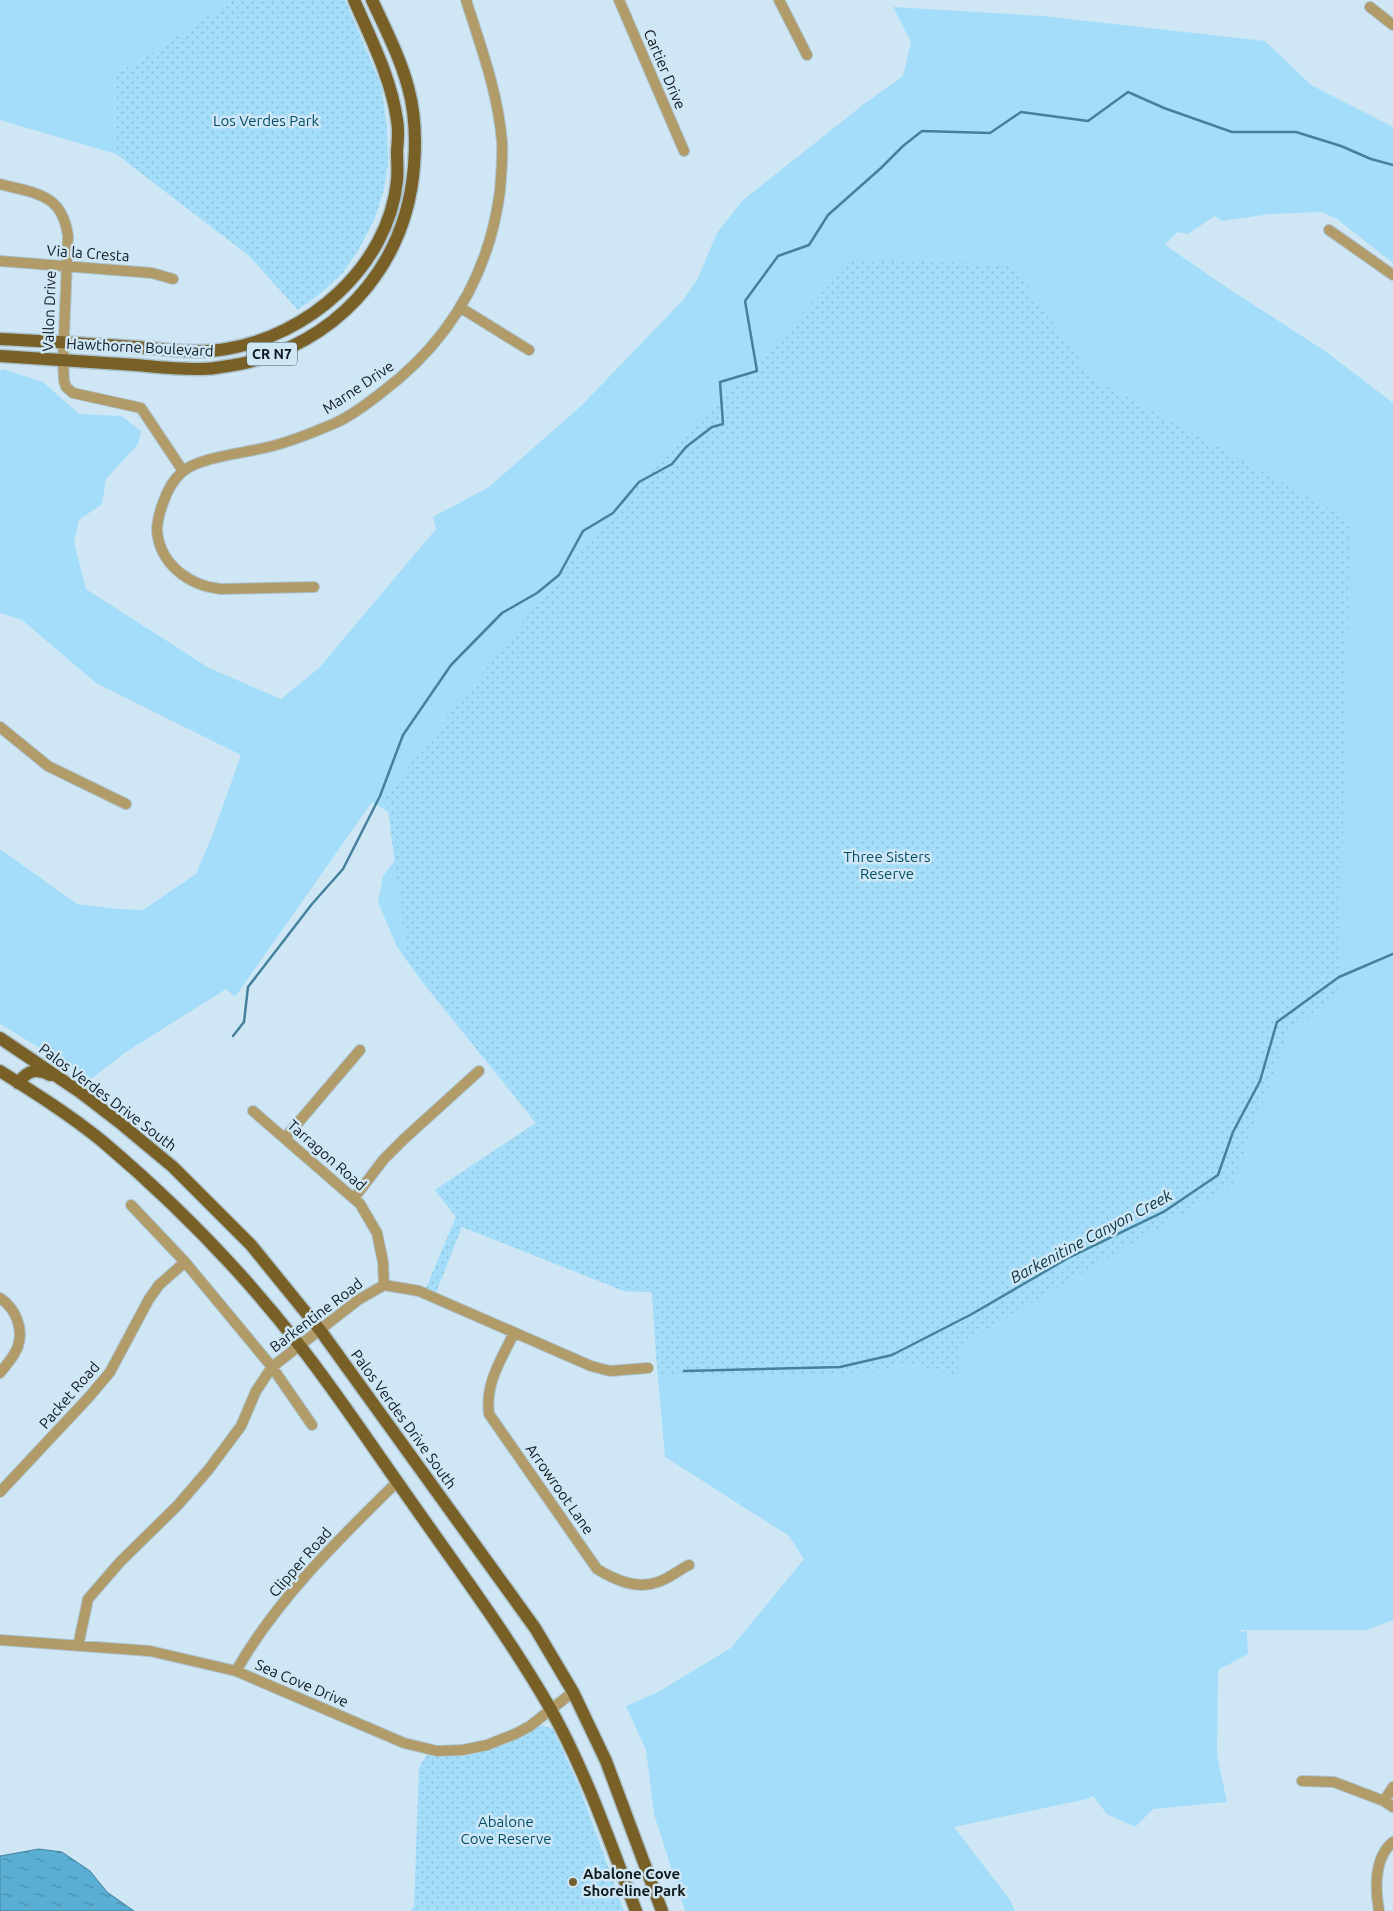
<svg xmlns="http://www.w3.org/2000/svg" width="1393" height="1911" viewBox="0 0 1393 1911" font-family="Ubuntu,sans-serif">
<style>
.green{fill:#a3ddf9}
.park{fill:url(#park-dots)}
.water{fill:url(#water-ripples);stroke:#44819d}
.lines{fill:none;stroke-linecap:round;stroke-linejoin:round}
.stream{stroke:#44819d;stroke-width:2.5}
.minor-casing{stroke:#acc2cd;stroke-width:12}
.major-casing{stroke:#acc2cd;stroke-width:15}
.minor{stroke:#b09b69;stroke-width:10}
.major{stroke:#786027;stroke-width:12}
.poi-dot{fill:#735e2e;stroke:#cfe7f4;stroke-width:2}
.labels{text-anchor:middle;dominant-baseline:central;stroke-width:5;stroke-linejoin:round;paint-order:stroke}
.shield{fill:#cfe7f4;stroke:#49565d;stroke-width:1}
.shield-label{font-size:14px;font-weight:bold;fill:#0f181c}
.street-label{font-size:15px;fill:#0f181c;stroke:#cfe7f4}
.park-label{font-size:15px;fill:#034d67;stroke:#cfe7f4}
.poi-label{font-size:15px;font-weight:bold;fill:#0f181c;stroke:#cfe7f4;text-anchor:start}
.water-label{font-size:16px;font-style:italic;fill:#072e3e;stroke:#cfe7f4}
</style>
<defs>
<pattern id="park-dots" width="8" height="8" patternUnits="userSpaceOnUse" patternTransform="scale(1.25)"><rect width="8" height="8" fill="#a3ddf9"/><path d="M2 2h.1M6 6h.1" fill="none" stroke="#8bbdd5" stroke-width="1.8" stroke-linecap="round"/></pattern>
<pattern id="water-ripples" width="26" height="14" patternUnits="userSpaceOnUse" patternTransform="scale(1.25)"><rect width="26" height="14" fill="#5aaed4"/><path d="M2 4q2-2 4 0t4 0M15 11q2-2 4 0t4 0" fill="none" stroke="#498dab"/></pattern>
</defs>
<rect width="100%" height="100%" fill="#cfe7f4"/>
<path class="green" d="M 0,0 L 233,0 L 152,53 L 115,74 L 116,154 L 0,120 Z
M 893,7 L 1042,16 L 1265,41 L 1311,85 L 1393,127 L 1393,263 L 1337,219 L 1322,212 L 1270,214 L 1222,221 L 1215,216 L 1188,234 L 1177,232 L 1165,245 L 1226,287 L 1325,351 L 1393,403 L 1393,1620 L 1366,1630 L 1241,1630 L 1241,1632 L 1247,1631 L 1248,1654 L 1218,1670 L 1217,1755 L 1227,1802 L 1153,1809 L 1135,1827 L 1107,1814 L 1093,1796 L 1087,1799 L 954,1827 L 1010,1900 L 1015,1911 L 685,1911 L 654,1814 L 646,1750 L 626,1706 L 658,1692 L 731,1648 L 804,1559 L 789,1536 L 665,1457 L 656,1356 L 652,1292 L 624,1291 L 456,1217 L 435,1190 L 536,1123 L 423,983 L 397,947 L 378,902 L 383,876 L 418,830 L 372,802 L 235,997 L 226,989 L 126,1052 L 91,1079 L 0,1024 L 0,849 L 77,904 L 118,909 L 143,910 L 196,874 L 214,831 L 241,755 L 96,683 L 22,620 L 0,613 L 0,371 L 2,369 L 43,382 L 79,414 L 121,416 L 141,431 L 138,444 L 106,479 L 102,504 L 79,520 L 74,542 L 86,589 L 209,668 L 281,699 L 319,668 L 436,529 L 433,517 L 489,487 L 582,405 L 683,300 L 698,278 L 717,233 L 742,201 L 864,104 L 903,76 L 911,42 Z"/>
<path class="park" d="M 233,0 L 345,0 L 381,85 L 387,125 L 388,164 L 384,189 L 375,218 L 359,249 L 343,273 L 321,293 L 298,310 L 248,255 L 116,154 L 115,74 L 152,53 Z
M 853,260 L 1011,264 L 1093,378 L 1350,520 L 1339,992 L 1288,1033 L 1232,1185 L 958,1346 L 958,1376 L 905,1362 L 877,1372 L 658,1377 L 652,1292 L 624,1291 L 462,1227 L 436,1293 L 426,1288 L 456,1217 L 435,1190 L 536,1123 L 408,962 L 386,795 L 594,533 Z
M 542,1725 L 553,1729 L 580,1789 L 624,1911 L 411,1911 L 414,1906 L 419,1767 L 427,1755 C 472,1762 504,1746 542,1725 Z"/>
<path class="water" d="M 39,1849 L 62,1852 L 90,1871 L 107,1892 L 134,1911 L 0,1911 L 0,1856 Z"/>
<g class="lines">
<path class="stream" d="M 233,1036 L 244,1022 L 248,987 L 312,904 L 343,869 L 380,796 L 403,735 L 451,665 L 502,613 L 537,593 L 559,575 L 583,531 L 613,513 L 639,482 L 672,464 L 686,447 L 712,427 L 723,424 L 720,382 L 757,371 L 745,301 L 778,256 L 809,245 L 828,215 L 881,168 L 903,146 L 922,131 L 990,133 L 1021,112 L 1088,121 L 1128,92 L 1164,108 L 1232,132 L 1296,132 L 1341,146 L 1371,159 L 1393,165
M 684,1371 L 840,1367 L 892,1355 L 972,1314 L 1070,1257 L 1165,1211 L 1218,1175 L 1233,1132 L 1260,1081 L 1277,1022 L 1339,977 L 1393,954"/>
<g class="minor-casing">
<path id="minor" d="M 619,0 L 684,151
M 779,0 L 807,55
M 1370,7 L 1393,25
M 0,184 C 36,194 62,193 68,236 L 63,360 L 64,381 L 66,387 L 73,393 L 141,408 L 183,471
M 1329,230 L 1393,275
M 0,261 L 152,273 L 173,279
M 461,308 L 529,350
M 314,587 L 221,589 C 189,586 160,564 157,531 C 157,521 160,511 163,503 C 167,491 173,480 182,472 C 199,457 245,453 268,447 C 290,442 312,433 333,424 C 350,417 367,404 381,393 C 449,342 489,275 500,191 C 501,175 503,158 502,142 C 498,93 481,47 466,0
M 0,727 L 48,766 L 126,804
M 253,1111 L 360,1204 L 377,1233 L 383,1262 L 384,1285
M 285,1138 L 360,1050
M 354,1198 L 384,1159 L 404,1139 L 479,1071
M 131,1205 L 185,1262 L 272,1367 L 312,1425
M 0,1298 C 15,1308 24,1328 18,1346 C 15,1356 6,1365 0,1373
M 514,1333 C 501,1360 485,1383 489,1414 L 597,1569 C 615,1580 637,1590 658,1582 C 668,1579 679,1570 689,1565
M 0,1492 L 89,1397 L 110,1372 L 149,1299 L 159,1285 L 185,1262
M 0,1640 L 150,1651 L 236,1671 L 404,1743 L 437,1751 L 463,1750 L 487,1745 L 515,1734 L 530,1726 L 573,1692
M 78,1646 L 88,1599 L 120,1562 L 178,1505 L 209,1469 L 241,1426 L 256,1391 L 272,1367 L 358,1300 L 384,1285 L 419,1291 L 591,1366 L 610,1371 L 648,1368
M 236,1671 C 277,1599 338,1540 397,1482
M 1302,1781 L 1334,1782 L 1384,1801 L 1393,1807
M 1384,1801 L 1393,1787
M 1379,1911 C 1375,1889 1374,1857 1393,1842"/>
</g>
<g class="major-casing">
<path id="major" d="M 0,339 C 45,341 90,344 136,347 C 165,349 197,354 226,349 C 308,336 388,267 397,181 C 398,171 397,160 397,151 C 398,141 399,130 397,120 C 391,78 371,39 354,0
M 0,356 C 45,359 90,362 136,365 C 158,367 194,371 215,368 C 229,366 245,364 259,359 C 348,332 407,258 414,166 C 416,141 415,112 408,87 C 400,57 385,28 372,0
M 0,1038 L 80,1092 L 119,1122 L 173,1167 L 251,1245 L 320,1330 L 535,1628 L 573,1692 L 606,1761 L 662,1911
M 0,1071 C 35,1093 70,1115 102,1141 C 174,1202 242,1271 300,1346 C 336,1392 369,1442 403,1490 C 453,1562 506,1632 550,1708 C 586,1772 610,1842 636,1911
M 18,1083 C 28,1070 36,1068 50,1075"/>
</g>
<use href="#minor" class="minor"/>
<use href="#major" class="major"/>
</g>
<circle class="poi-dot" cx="573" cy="1882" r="5"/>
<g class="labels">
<rect class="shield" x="247" y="342.5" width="50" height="23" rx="4"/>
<g class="shield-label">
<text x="272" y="354">CR N7</text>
</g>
<g class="street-label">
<text transform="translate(665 69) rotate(67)">Cartier Drive</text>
<text transform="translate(88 253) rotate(4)">Via la Cresta</text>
<text transform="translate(49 311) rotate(-88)">Vallon Drive</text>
<text transform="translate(140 347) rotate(3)">Hawthorne Boulevard</text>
<text transform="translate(358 387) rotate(-34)">Marne Drive</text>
<text transform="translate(108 1097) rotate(37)">Palos Verdes Drive South</text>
<text transform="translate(327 1155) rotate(41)">Tarragon Road</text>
<text transform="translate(316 1315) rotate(-37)">Barkentine Road</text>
<text transform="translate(69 1395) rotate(-49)">Packet Road</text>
<text transform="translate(404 1419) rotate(54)">Palos Verdes Drive South</text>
<text transform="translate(560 1489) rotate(55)">Arrowroot Lane</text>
<text transform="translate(300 1562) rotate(-49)">Clipper Road</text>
<text transform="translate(302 1683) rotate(23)">Sea Cove Drive</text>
</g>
<g class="park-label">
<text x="266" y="120">Los Verdes Park</text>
<text x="887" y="856">Three Sisters<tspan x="887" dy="17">Reserve</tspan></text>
<text x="506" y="1821">Abalone<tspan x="506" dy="17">Cove Reserve</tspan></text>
</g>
<g class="poi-label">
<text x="583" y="1873">Abalone Cove<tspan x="583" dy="17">Shoreline Park</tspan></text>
</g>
<g class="water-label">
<text transform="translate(1091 1236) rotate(-28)">Barkenitine Canyon Creek</text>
</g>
</g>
</svg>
